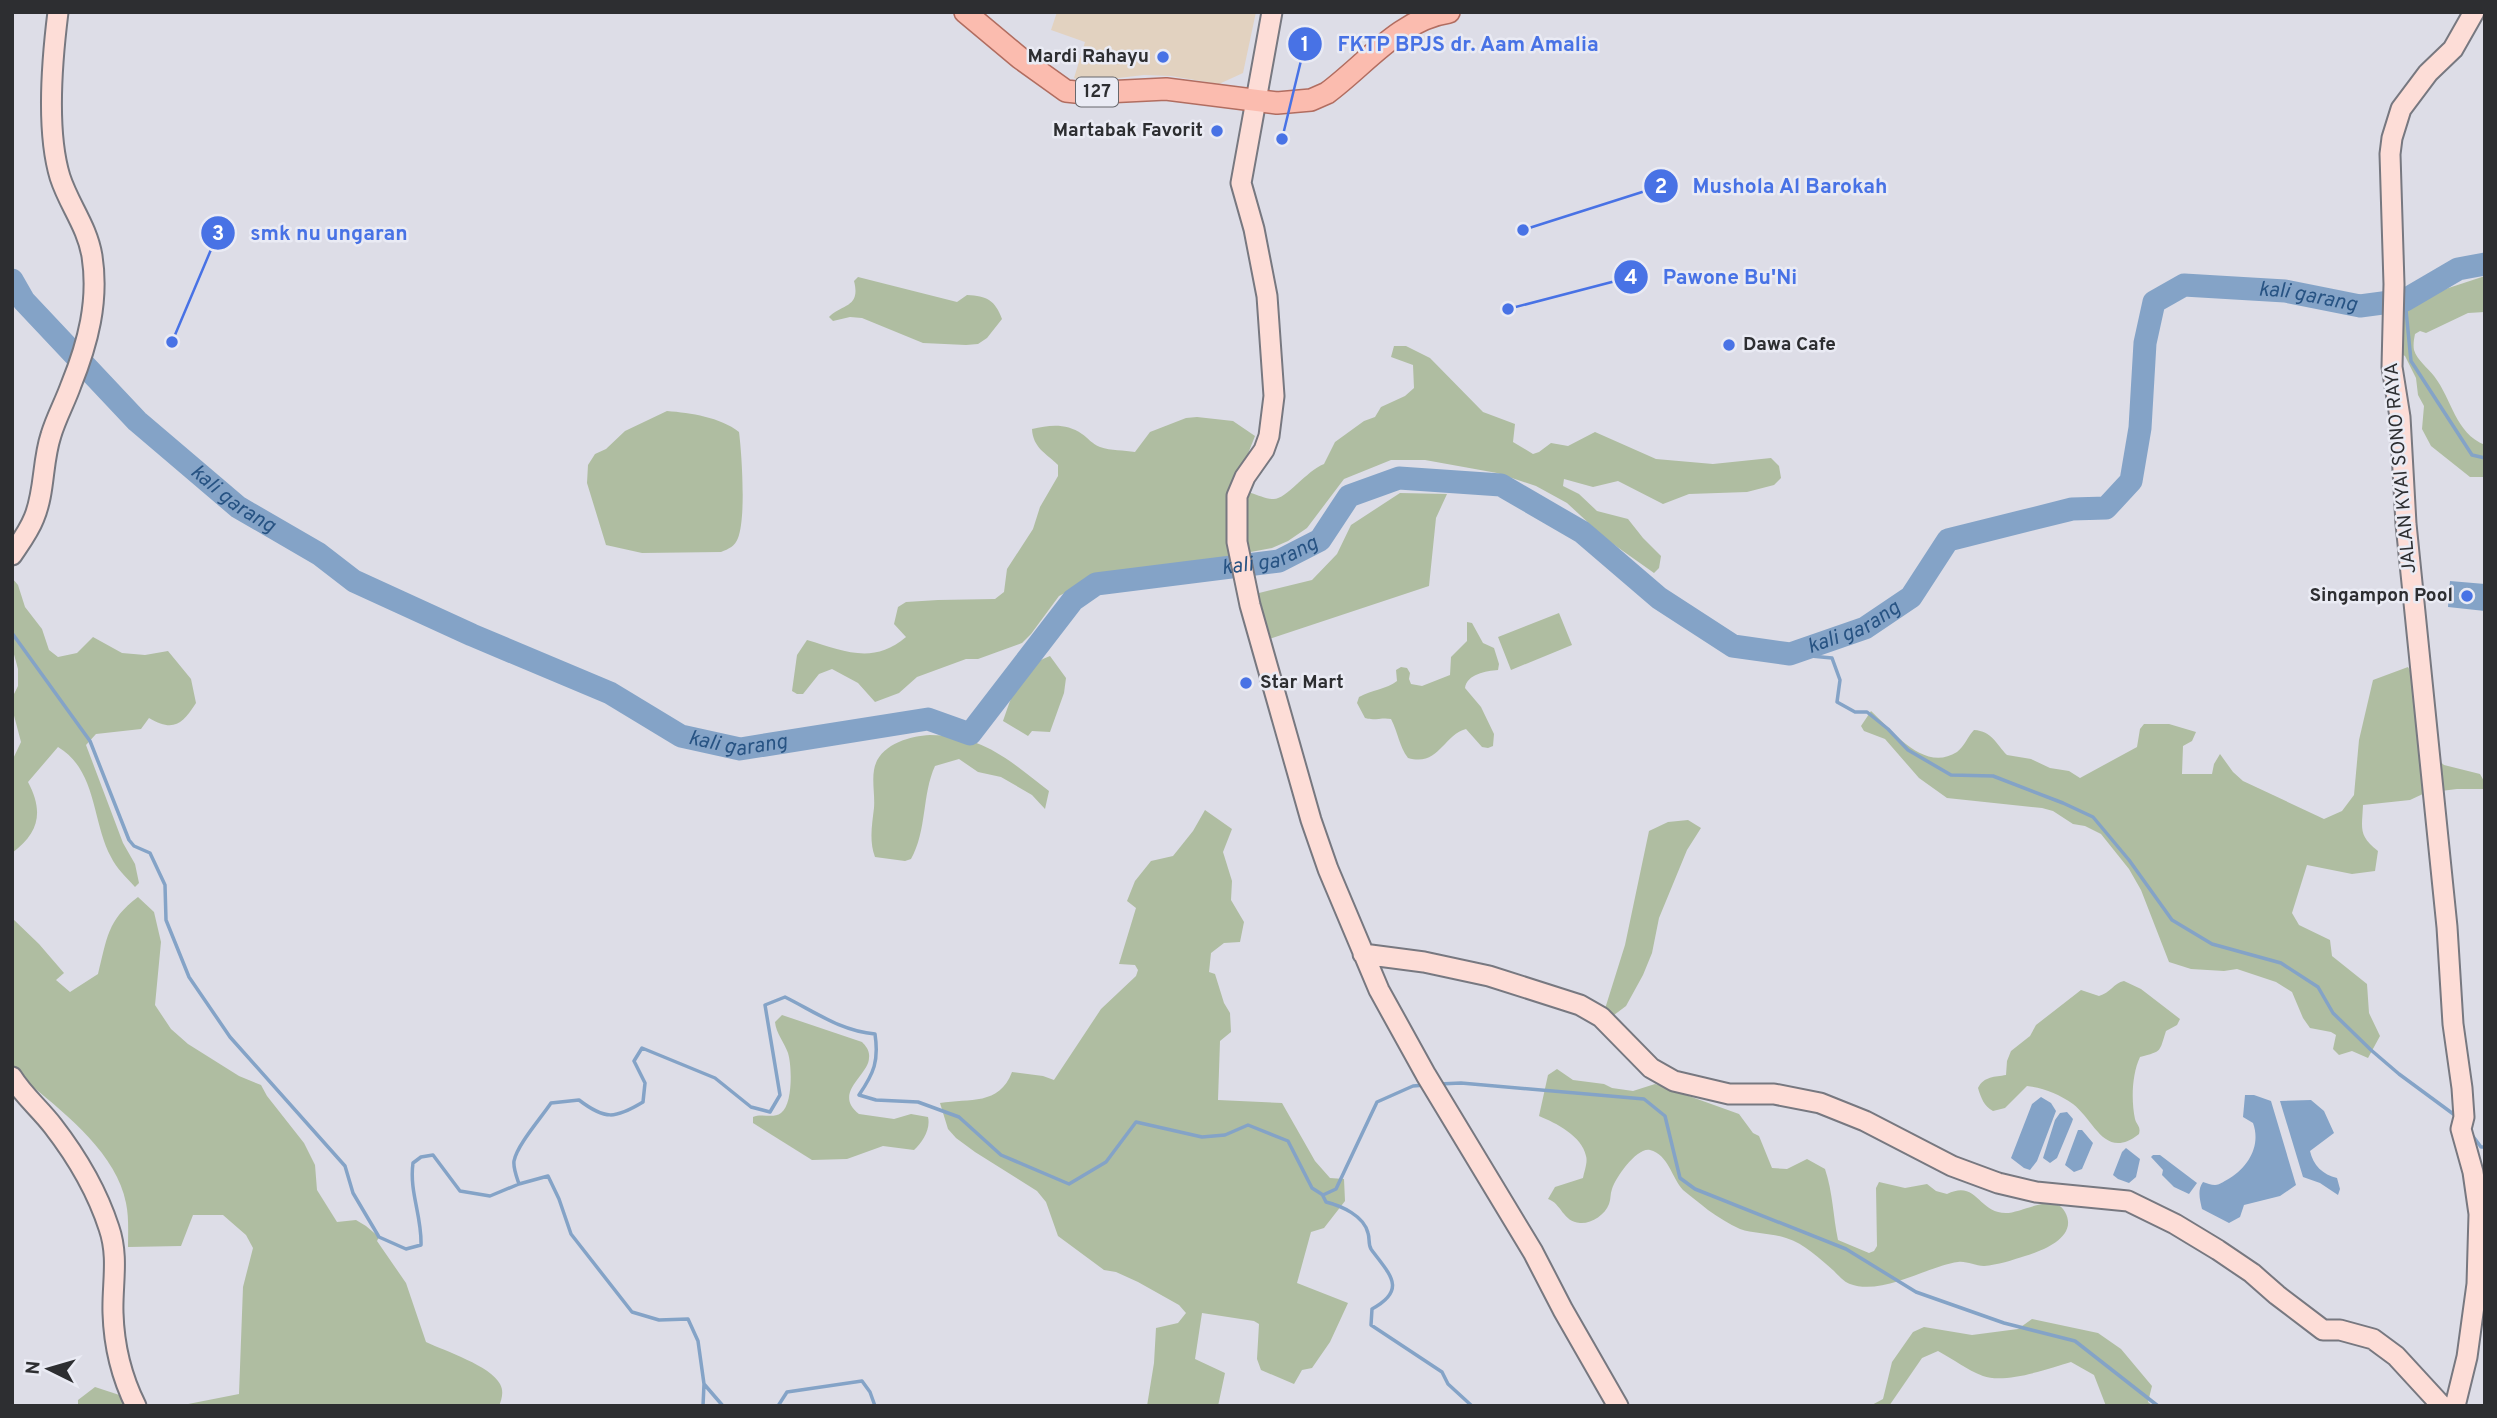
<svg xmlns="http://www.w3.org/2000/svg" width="2497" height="1418" viewBox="0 0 2497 1418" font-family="Overpass,sans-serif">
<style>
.education{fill:#e2d2c0}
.green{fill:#afbda1}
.water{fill:#84a3c7}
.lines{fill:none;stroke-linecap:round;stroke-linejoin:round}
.stream{stroke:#84a3c7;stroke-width:3.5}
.river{stroke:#84a3c7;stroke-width:23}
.secondary-casing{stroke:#777880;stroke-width:23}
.primary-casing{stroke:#b16d60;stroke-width:24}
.secondary{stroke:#fdddd7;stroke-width:19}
.primary{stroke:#fbbcaf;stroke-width:21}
.poi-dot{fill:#4872e5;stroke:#eaebf4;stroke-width:2.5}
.labels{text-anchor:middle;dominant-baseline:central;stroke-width:5;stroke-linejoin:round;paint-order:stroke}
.shield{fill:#eaebf4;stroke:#66676c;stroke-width:2}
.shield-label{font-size:18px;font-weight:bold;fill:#2d2e31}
.poi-label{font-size:19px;font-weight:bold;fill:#2d2e31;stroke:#eaebf4;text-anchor:end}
.street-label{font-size:19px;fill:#2d2e31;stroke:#eaebf4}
.water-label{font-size:21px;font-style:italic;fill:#275383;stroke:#eaebf4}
.leader{fill:none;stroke:#4872e5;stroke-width:2.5}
.callout-dot{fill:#4872e5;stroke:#eaebf4;stroke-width:2.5}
.mark-label{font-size:21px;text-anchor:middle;font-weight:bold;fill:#fff}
.callout-label{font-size:21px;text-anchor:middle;font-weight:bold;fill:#4872e5;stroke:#eaebf4;stroke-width:5;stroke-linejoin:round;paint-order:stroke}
</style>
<rect width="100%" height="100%" fill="#dddde7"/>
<path class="education" d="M 1057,12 L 1256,12 L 1243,73 L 1219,84 L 1171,76 L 1144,75 L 1085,82 L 1074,78 L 1085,42 L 1051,30 Z"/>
<path class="green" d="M 2485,276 L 2485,312 L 2468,313 L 2426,333 L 2420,331 L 2415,334 C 2414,339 2413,345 2414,350 C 2417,360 2428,368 2434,376 C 2452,399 2455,433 2485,445 L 2485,477 L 2470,477 L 2431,446 L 2422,429 L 2424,406 L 2418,395 L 2416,378 L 2405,356 L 2398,352 L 2398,314 L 2415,299 Z
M 858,277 L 957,302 L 967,295 C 987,296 995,300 1002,319 L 987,338 L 978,344 L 966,345 L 923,343 L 862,318 L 850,317 L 833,321 L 829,317 C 842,304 861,308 854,281 Z
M 1394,346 L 1406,346 L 1430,358 L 1483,412 L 1515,424 L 1513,442 L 1533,454 L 1539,452 L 1551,443 L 1568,446 L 1595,432 L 1656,459 L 1713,464 L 1771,458 L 1779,466 L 1781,478 L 1774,485 L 1747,492 L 1689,494 L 1663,504 L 1618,481 L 1593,487 L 1564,479 L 1563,486 L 1579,494 L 1597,511 L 1628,519 L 1643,538 L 1661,556 L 1659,568 L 1654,573 L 1606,539 L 1567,503 L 1536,486 L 1497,473 L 1425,460 L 1391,460 L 1344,479 L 1307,528 L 1288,541 L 1272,548 L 1160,569 L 1101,574 L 1059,596 L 1031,634 L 1022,643 L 978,659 L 966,659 L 917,677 L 899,693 L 875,702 L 858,683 L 832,669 L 819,674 L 803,694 L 797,694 L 792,691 L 797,655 L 807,640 C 844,651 873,665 906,637 L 894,624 L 898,607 L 906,602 L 938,600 L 995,599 L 1004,592 L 1007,569 L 1033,529 L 1040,507 L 1058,476 L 1058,465 C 1046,453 1033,448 1032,429 C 1050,425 1066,423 1082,434 C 1088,438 1092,444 1100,447 C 1111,451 1124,450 1135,452 L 1150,432 L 1186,418 L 1197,417 L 1233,421 L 1255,436 L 1240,474 L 1251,493 C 1258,495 1266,499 1273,499 C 1286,500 1306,471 1324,464 L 1335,442 L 1364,421 L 1375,417 L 1381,407 L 1405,396 L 1414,388 L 1413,365 L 1391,357 Z
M 667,411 C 691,413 720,417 739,432 C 742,455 746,518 738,538 C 735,546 729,549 721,552 L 642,553 L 606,545 L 587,483 L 588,465 L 595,454 L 606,449 L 625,431 Z
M 1400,493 L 1447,494 L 1436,518 L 1429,586 L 1269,639 L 1255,594 L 1312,580 L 1337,554 L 1351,525 Z
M 12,578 L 18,585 L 25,607 L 42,629 L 49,650 L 58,657 L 77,653 L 93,637 L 122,653 L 145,655 L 168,651 L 191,679 L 196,703 C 182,725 173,732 149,718 L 141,729 L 96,734 L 86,745 L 123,843 L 135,864 L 139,883 L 135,887 C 127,878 116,868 111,857 C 92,822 97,770 58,747 L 28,782 C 44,812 39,833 12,853 L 12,761 L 21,742 L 12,708 L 12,698 L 18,686 L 18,669 L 12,647 Z
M 1559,613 L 1572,645 L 1511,670 L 1498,637 Z
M 1467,622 L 1472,623 L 1483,643 L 1494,648 L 1499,664 L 1498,670 C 1486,671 1467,674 1465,688 L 1481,707 L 1494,734 L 1493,746 L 1488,748 L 1482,747 L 1466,729 C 1443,735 1439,767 1408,758 C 1399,746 1398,732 1391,719 C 1382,717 1374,721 1365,718 L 1357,703 L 1359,697 C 1371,690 1387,689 1397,681 L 1396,670 L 1401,667 L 1407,668 L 1410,673 L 1409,679 L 1411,684 L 1422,686 L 1450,675 L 1451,657 L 1467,641 Z
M 1050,656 L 1066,678 L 1064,693 L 1050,732 L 1032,731 L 1028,736 L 1003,721 C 1014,691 1018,668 1050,656 Z
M 2408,667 L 2413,676 L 2424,748 L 2444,765 L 2480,774 L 2485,783 L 2485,789 L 2457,789 L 2425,793 L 2410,800 L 2363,805 C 2362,829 2358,835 2378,851 L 2375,871 L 2352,874 L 2307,865 L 2292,913 L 2299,925 L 2330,940 L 2332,956 L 2367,984 L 2369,1013 L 2380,1036 L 2368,1058 L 2352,1051 L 2339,1055 L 2333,1049 L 2336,1035 L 2331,1032 L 2310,1028 L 2303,1018 L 2292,992 L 2276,982 L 2237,969 L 2224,971 L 2191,969 L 2169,962 L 2141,890 L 2129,869 L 2101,834 L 2085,826 L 2073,824 L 2053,811 L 2042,808 L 1947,798 L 1919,778 L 1885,739 L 1864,731 L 1861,726 L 1871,711 C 1893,731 1924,773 1957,752 C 1964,747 1968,736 1974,730 C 1992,731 1996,744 2007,755 L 2031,759 L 2050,768 L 2069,771 L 2080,778 L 2137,747 L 2140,729 L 2144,724 L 2169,724 L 2196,732 L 2192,741 L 2183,746 L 2182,774 L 2212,774 L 2214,764 L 2220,754 L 2233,772 L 2243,781 L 2324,819 L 2342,811 L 2354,795 L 2359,740 L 2373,680 Z
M 930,735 C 983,735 1009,760 1049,791 L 1045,809 L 1032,795 L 1001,777 L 978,772 L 959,759 L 935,766 C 922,794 927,831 911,859 L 905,861 L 875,857 C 869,841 872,825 874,808 C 875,796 872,782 874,770 C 878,745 909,736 930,735 Z
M 1205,810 L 1232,829 L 1223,852 L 1232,881 L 1231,900 L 1244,922 L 1240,942 L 1224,943 L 1211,953 L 1209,972 L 1215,974 L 1224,1003 L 1230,1013 L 1231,1032 L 1220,1041 L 1218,1100 L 1282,1103 L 1315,1161 L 1330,1178 L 1344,1179 L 1345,1201 L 1324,1228 L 1311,1232 L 1297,1283 L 1348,1303 L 1330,1342 L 1312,1368 L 1302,1370 L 1294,1384 L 1261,1370 L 1257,1359 L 1259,1324 L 1254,1321 L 1202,1313 L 1195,1359 L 1225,1373 L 1218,1406 L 1147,1406 L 1154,1363 L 1156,1328 L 1178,1323 L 1186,1313 L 1179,1305 L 1138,1282 L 1116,1272 L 1104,1270 L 1058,1236 L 1046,1202 L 1037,1191 L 975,1152 L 956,1138 L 948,1129 L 940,1103 C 970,1098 999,1106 1012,1072 L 1043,1076 L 1054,1080 L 1101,1009 L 1136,976 L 1138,970 L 1135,965 L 1119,964 L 1136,908 L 1127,901 L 1135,881 L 1151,861 L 1173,856 L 1193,831 Z
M 1688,820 L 1701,828 L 1687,850 L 1659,918 L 1652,953 L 1643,975 L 1626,1006 L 1614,1015 L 1604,1012 L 1625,945 L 1649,831 L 1668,822 Z
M 138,897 L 154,912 L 161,942 L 155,1005 L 171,1029 L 188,1044 L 239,1076 L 261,1085 L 267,1096 L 304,1143 L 315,1165 L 317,1190 L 337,1222 L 356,1220 L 366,1226 L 379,1237 L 377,1241 L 406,1283 L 426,1342 C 445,1351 491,1366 500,1384 C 504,1391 502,1399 499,1406 L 178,1406 L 239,1394 L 243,1287 L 253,1248 L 246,1235 L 223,1215 L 193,1215 L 181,1246 L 128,1247 C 128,1233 129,1217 126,1203 C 117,1155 68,1116 32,1086 L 12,1094 L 12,918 L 39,944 L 64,973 L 56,980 L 70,992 L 98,974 C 107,939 107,920 138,897 Z
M 2124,981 L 2141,989 L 2180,1019 L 2177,1025 L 2166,1031 C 2159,1052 2163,1051 2140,1057 C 2132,1074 2131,1100 2135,1119 C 2137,1126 2141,1126 2139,1134 C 2105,1161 2095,1121 2073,1104 C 2059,1094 2044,1088 2027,1086 L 2005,1108 L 1993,1111 C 1984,1106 1981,1098 1978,1088 C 1984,1076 1995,1077 2006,1075 L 2007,1061 L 2011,1051 L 2030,1036 L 2036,1025 L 2081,990 L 2099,996 C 2110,993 2114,983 2124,981 Z
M 782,1015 L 862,1042 C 866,1046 870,1051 869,1058 C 869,1075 832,1093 859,1114 L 894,1119 L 911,1114 L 928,1117 C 931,1129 922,1143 914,1150 L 883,1146 L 847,1159 L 812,1160 L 753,1123 L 753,1117 C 762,1113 773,1119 781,1113 C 793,1104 792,1066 788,1053 C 784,1042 776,1033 775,1022 Z
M 1557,1069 L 1573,1080 L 1604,1084 L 1612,1088 L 1633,1091 L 1655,1084 L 1661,1086 L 1739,1114 L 1753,1133 L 1759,1136 L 1772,1168 L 1787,1169 L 1807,1159 L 1825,1169 C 1833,1193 1833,1216 1838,1240 L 1869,1253 L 1874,1251 L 1877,1246 L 1876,1188 L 1879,1182 L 1905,1188 L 1927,1184 L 1936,1191 L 1947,1194 C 1977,1179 1978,1213 2006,1213 C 2022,1213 2054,1192 2065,1212 C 2079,1237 2042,1251 2025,1256 C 2013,1260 1997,1265 1984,1266 C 1975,1266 1967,1261 1958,1262 C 1928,1266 1882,1296 1850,1284 C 1844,1282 1838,1275 1834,1271 C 1819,1258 1805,1244 1786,1238 C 1772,1233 1754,1234 1740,1229 C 1729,1224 1718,1217 1708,1210 C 1700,1203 1691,1197 1683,1190 C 1672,1178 1668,1154 1650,1150 C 1637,1147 1616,1177 1612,1189 C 1610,1194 1611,1199 1609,1204 C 1605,1215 1591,1224 1580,1223 C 1563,1222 1561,1203 1548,1199 L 1555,1187 L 1583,1178 C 1584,1172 1588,1162 1586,1156 C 1582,1136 1556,1123 1539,1116 L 1548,1075 Z
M 2032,1319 L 2098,1333 L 2121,1349 L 2152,1386 L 2148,1402 L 2153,1406 L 2106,1406 L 2094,1375 L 2071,1362 C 2048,1369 2005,1384 1983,1376 C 1967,1370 1953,1359 1938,1351 L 1922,1358 L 1889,1406 L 1870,1406 L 1883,1399 L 1892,1362 L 1913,1332 L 1924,1327 L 1972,1335 L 2018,1329 Z
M 95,1387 L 153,1406 L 78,1406 L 78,1400 Z"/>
<path class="water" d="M 2450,581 L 2485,584 L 2485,611 L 2448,607 Z
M 2245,1095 L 2254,1095 L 2271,1101 L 2296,1185 L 2280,1196 L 2244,1205 L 2240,1217 L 2229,1223 L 2202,1209 C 2200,1200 2197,1190 2203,1182 C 2207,1183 2211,1185 2215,1185 C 2220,1185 2226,1180 2230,1178 C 2249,1166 2261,1145 2253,1123 L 2243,1117 Z
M 2041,1097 L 2051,1103 L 2056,1111 L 2037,1161 L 2030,1170 L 2024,1168 L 2011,1158 L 2032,1104 Z
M 2311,1100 L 2324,1111 L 2334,1133 L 2310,1151 C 2313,1165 2323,1175 2337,1178 L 2340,1189 L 2338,1195 L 2320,1183 L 2303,1177 L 2280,1101 Z
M 2067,1112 L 2073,1119 L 2072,1122 L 2057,1158 L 2050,1163 L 2043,1158 L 2055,1120 L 2060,1113 Z
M 2078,1130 L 2082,1130 L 2093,1143 L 2082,1169 L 2074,1172 L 2065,1165 Z
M 2126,1148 L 2140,1159 L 2136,1177 L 2129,1183 L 2118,1179 L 2113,1175 L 2122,1152 Z
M 2153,1155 L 2160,1155 L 2197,1183 L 2189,1194 L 2174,1187 L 2162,1175 L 2163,1170 L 2151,1157 Z"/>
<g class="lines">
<path class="stream" d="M 2405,300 L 2411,361 L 2472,455 L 2485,458
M 12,633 L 90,741 L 129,840 L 134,846 L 150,853 L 165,885 L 166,920 L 189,977 L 230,1037 L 345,1166 L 353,1193 L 379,1237 L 406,1249 L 421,1245 C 422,1216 409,1192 413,1163 L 421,1157 L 433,1155 L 460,1191 L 490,1196 L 519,1184 C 517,1178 513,1168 514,1161 C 517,1145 541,1118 551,1103 L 579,1100 C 605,1120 615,1119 643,1102 L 645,1083 L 634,1061 L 642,1048 L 715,1078 L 751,1107 L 770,1112 L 780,1095 L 765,1005 L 785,997 C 815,1012 841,1031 875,1034 C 879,1061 874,1073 859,1095 L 876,1100 L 918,1102 L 959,1117 L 1001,1155 L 1069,1184 L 1106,1162 L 1136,1122 L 1202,1137 L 1225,1135 L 1248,1125 L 1288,1141 L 1312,1188 L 1323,1195 L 1336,1189 L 1377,1102 L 1413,1086 L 1425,1085
M 1790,654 L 1832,658 L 1840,680 L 1837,702 L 1855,712 L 1867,712 L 1888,729 L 1908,750 L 1951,775 L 1993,776 L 2063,803 L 2093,817 L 2129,860 L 2172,920 L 2212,944 L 2281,963 L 2318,987 L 2333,1013 L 2371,1050 L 2399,1074 L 2456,1116
M 1439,1084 L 1461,1083 L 1644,1099 L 1665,1116 L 1680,1178 L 1695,1189 L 1846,1249 L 1916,1292 L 2004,1323 L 2075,1341 L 2158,1406
M 2472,1135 L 2481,1147 L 2485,1147
M 519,1184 L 548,1176 L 559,1199 L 571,1234 L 632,1312 L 659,1320 L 688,1319 L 698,1341 L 704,1384 L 723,1406
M 1323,1196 L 1326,1202 C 1342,1206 1364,1216 1368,1233 C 1370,1239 1368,1244 1371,1249 C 1388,1273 1409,1289 1372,1309 L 1371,1325 L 1442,1372 L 1448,1384 L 1472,1406
M 703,1406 L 704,1384
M 778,1406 L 787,1392 L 862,1381 L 870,1392 L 875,1406"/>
<path class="river" id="s1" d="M 12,280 L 24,301 L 137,421 L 238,507 L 319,554 L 354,581 L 472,635 L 610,693 L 681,736 L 740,749 L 928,719 L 970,734 L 1073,600 L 1096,584 L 1279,561 L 1320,540 L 1349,496 L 1399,478 L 1501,485 L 1582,532 L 1659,598 L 1733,646 L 1790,654 L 1865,628 L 1911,597 L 1948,540 L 2072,509 L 2106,508 L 2131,481 L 2140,428 L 2145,343 L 2154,302 L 2184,285 L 2285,291 L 2360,306 L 2405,300 L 2458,269 L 2485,264"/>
<g class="secondary-casing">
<path id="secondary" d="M 1272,12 L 1241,183 L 1254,229 L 1267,296 L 1274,396 L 1269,436 L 1264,450 L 1245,477 L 1237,496 L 1237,542 L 1250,605 L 1311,820 L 1328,869 L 1379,990 L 1426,1075 L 1533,1252 L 1563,1310 L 1618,1406
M 12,555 C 20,543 29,531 34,518 C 45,492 42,462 51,435 C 56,418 65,402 71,385 C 88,343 99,301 92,256 C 87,226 69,205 60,177 C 46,131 52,60 58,12
M 1363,954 L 1424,962 L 1489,976 L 1580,1005 L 1601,1017 L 1651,1068 L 1674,1081 L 1729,1094 L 1774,1094 L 1820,1103 L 1865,1121 L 1952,1166 L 1998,1183 L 2036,1192 L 2128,1201 L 2175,1224 L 2218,1250 L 2252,1273 L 2277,1295 L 2323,1330 L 2340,1330 L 2373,1339 L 2396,1356 L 2442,1406
M 12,1077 C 23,1095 40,1109 53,1126 C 77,1157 97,1191 109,1228 C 119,1257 112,1285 113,1313 C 114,1347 121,1376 136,1406
M 2455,1406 L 2467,1357 L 2473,1313 L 2477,1284 L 2479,1214 L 2473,1172 L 2461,1129 L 2464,1117 L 2462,1088 L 2453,1024 L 2447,927 L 2406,524 L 2400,417 L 2392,367 L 2394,284 L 2390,154 L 2392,138 L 2401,109 L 2428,73 L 2453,49 L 2474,12"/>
</g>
<g class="primary-casing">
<path id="primary" d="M 965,12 L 1020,58 L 1066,91 L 1085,93 L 1166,89 L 1277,103 L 1311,100 L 1327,93 C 1365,65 1400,19 1449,12"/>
</g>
<use href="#secondary" class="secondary"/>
<use href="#primary" class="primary"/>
</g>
<g class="poi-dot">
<circle cx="1163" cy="57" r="7"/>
<circle cx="1217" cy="131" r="7"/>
<circle cx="1729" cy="345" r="7"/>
<circle cx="2467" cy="596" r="7"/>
<circle cx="1246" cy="683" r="7"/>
</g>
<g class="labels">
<rect class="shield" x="1076" y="77.5" width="42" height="29" rx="5"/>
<g class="shield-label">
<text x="1097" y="92">127</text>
</g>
<g class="poi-label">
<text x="1149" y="57">Mardi Rahayu</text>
<text x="1203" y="131">Martabak Favorit</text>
<text x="1743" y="345" text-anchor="start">Dawa Cafe</text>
<text x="2453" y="596">Singampon Pool</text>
<text x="1260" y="683" text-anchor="start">Star Mart</text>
</g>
<g class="street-label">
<text transform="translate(2401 468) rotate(-95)">JALAN KYAI SONO RAYA</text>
</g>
<g class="water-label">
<text stroke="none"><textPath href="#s1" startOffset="2835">kali garang</textPath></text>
<text stroke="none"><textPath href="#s1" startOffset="313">kali garang</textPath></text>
<text stroke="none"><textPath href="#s1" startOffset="1491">kali garang</textPath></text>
<text stroke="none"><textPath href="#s1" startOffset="2163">kali garang</textPath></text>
<text stroke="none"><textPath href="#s1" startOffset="880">kali garang</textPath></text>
</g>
</g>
<path class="leader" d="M1282 139L1305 44M1523 230L1661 186M172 342L218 233M1508 309L1631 277"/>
<g class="callout-dot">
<circle cx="1282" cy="139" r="7"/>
<circle cx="1523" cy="230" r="7"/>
<circle cx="172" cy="342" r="7"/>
<circle cx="1508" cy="309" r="7"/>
<circle cx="1305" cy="44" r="18"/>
<circle cx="1661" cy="186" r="18"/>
<circle cx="218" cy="233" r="18"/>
<circle cx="1631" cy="277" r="18"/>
</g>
<g class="mark-label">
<text x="1305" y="51">1</text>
<text x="1661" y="193">2</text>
<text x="218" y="240">3</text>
<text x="1631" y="284">4</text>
</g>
<g class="callout-label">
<text x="1468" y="51">FKTP BPJS dr. Aam Amalia</text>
<text x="1790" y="193">Mushola Al Barokah</text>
<text x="329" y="240">smk nu ungaran</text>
<text x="1730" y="284">Pawone Bu'Ni</text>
</g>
<rect width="2497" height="1418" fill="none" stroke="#2d2e31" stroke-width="28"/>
<g transform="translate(49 1369) rotate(275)" stroke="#eaebf4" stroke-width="5" paint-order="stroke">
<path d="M0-5L12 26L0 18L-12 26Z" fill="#2d2e31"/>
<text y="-10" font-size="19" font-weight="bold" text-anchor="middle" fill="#2d2e31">N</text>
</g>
</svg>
